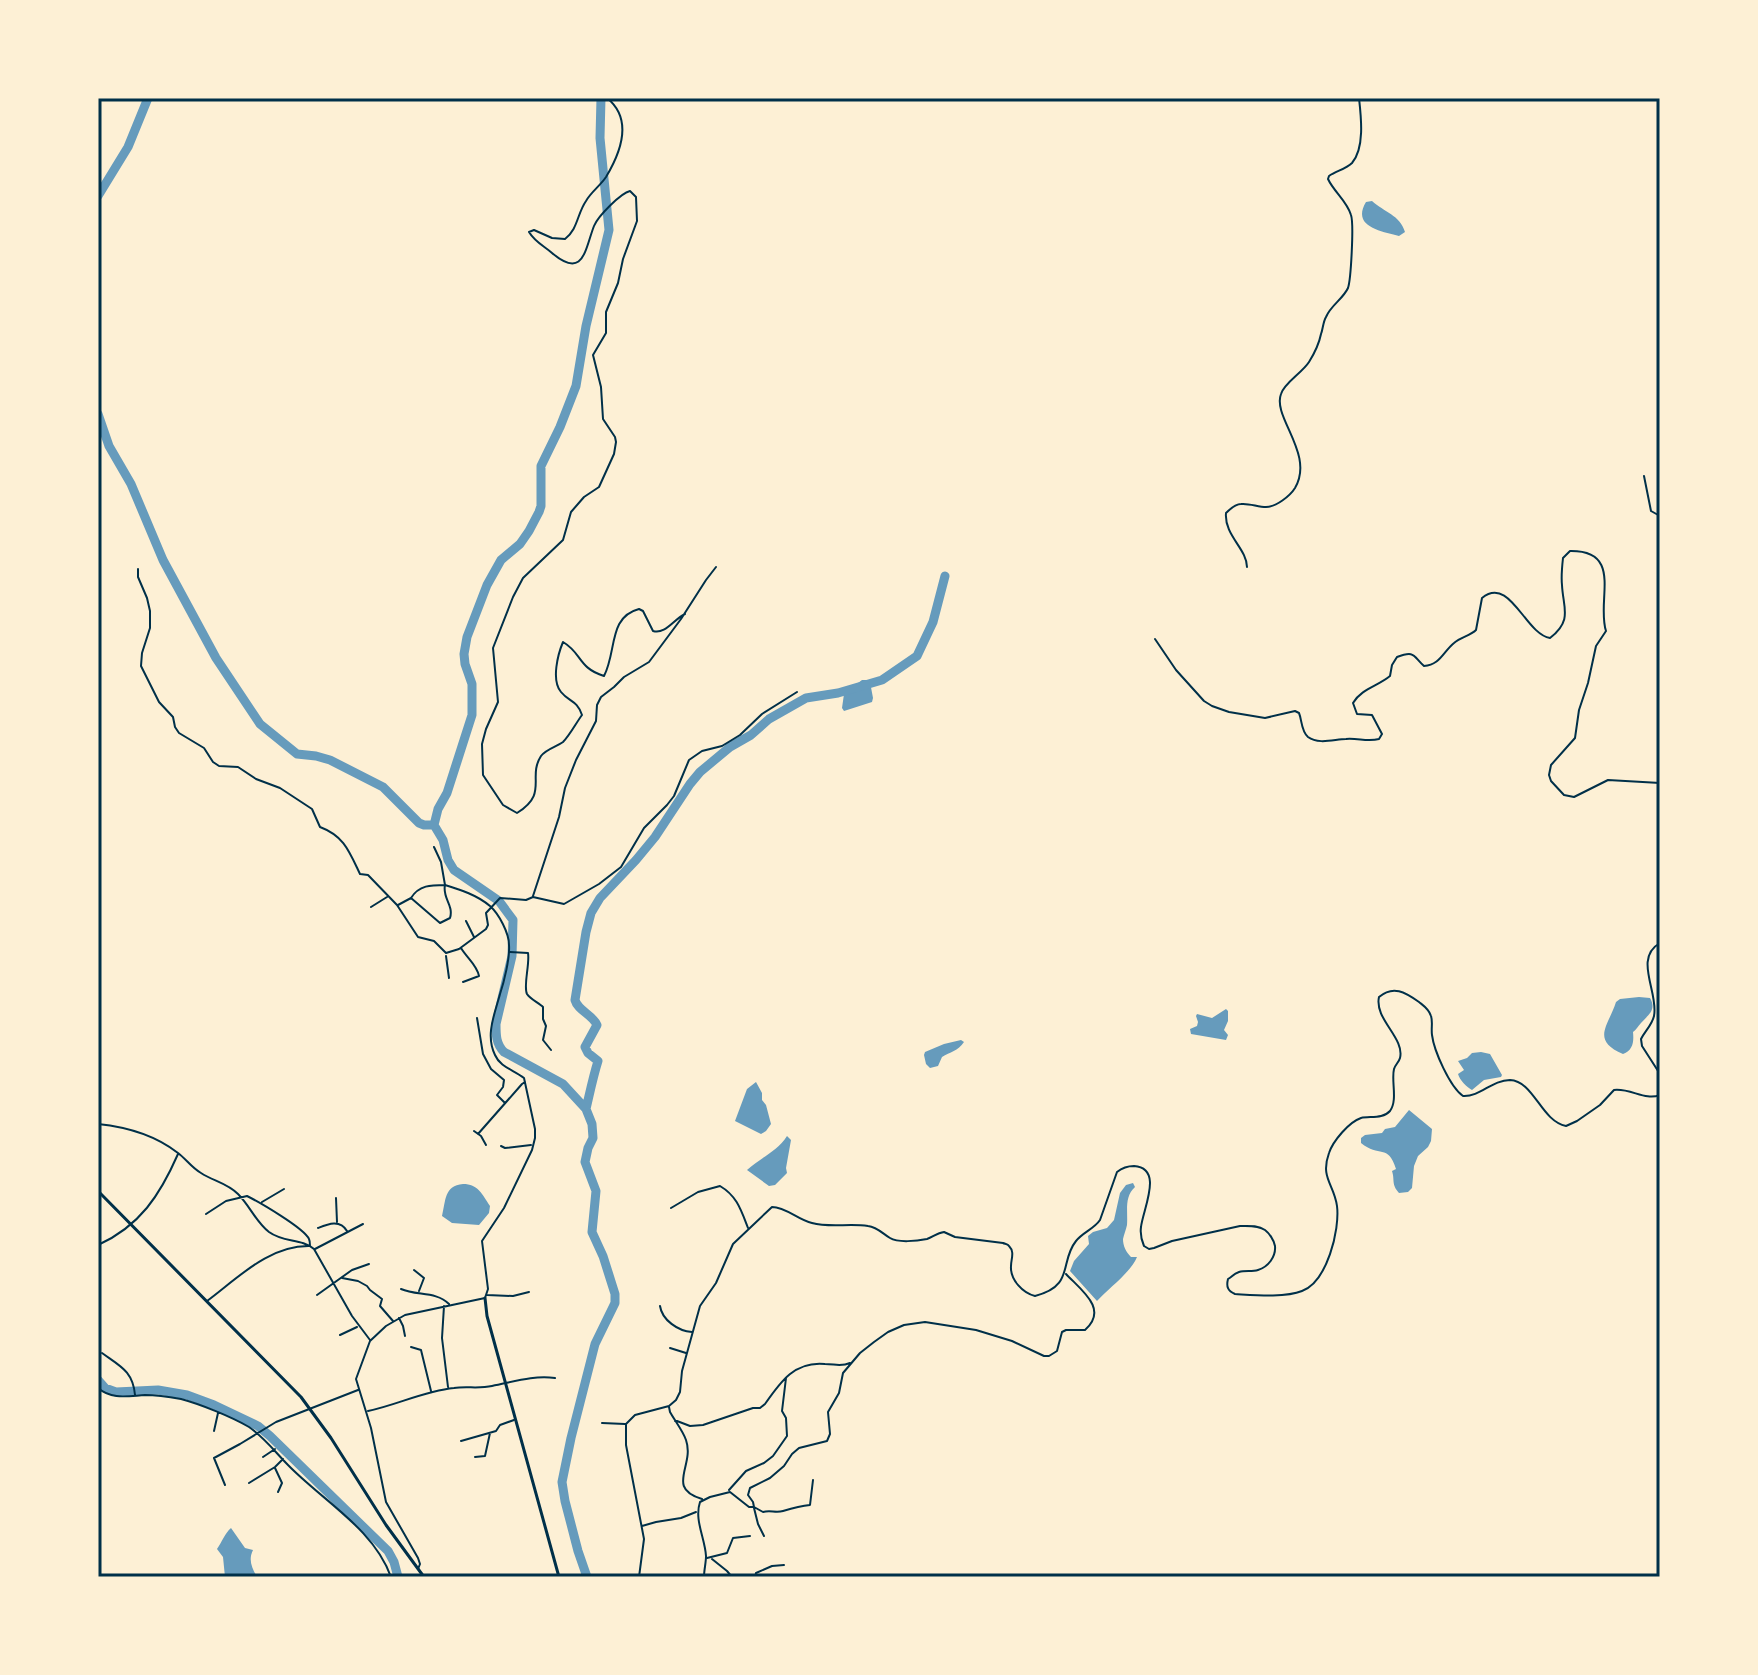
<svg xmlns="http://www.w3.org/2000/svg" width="1758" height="1675" viewBox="0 0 1758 1675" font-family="Rubik,sans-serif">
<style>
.water{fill:#669bbc}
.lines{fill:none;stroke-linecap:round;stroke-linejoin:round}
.river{stroke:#669bbc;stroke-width:9}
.minor{stroke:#003049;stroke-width:2}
.tertiary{stroke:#003049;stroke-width:3}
.secondary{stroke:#003049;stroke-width:3}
.neatline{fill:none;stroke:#003049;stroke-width:3}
</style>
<rect width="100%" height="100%" fill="#fdf0d5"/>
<path class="water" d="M 1372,201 C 1384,212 1400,215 1405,232 L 1399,236 C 1382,231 1351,227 1366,202 Z
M 862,680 L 868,680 L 870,682 L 873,698 L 872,702 L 844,711 L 842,708 L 844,694 Z
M 1639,997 L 1650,998 C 1657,1010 1648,1015 1641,1023 C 1638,1026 1636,1030 1633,1032 C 1634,1042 1633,1050 1623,1054 C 1590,1040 1609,1025 1616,1002 L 1620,999 Z
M 1226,1009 L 1228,1011 L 1228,1021 L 1224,1030 L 1228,1035 L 1226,1040 L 1191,1034 L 1190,1029 L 1197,1026 L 1198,1022 L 1196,1016 L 1197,1014 L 1212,1018 Z
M 961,1040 L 964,1042 C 958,1051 950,1052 942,1057 L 938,1066 L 930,1068 L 926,1064 L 924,1055 L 925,1052 L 944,1044 Z
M 1481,1052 L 1490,1054 L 1502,1075 L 1501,1077 L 1484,1080 L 1472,1090 C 1467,1087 1460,1081 1458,1074 L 1464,1070 L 1458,1061 L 1467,1058 L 1472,1053 Z
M 756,1082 L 762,1093 L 762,1100 L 766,1105 L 771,1124 L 766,1131 L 761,1134 L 735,1121 L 747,1089 Z
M 1409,1110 L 1432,1129 L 1431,1141 L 1428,1147 L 1418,1156 L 1414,1166 L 1412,1188 L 1408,1192 L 1399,1193 C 1391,1184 1395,1180 1392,1171 L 1396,1169 C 1388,1143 1379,1158 1361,1143 L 1361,1138 L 1365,1135 L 1382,1133 L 1385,1129 L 1395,1127 Z
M 787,1136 L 791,1140 L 786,1168 L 787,1173 L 775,1185 L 769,1186 L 747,1170 C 761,1157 777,1152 787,1136 Z
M 1133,1183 L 1135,1187 C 1124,1197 1128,1211 1127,1225 C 1126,1230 1124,1234 1123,1239 C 1123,1246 1126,1252 1131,1257 L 1137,1257 C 1131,1272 1109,1288 1097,1301 L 1070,1271 L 1074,1261 L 1089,1244 L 1088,1236 L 1093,1232 L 1107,1228 L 1114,1220 L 1120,1193 L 1126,1185 Z
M 463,1184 C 478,1184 482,1194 490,1206 L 489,1213 L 479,1225 L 452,1223 L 442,1216 C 446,1200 444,1186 463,1184 Z
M 231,1528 L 245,1548 L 253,1550 C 248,1560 252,1568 257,1577 L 225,1577 L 223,1557 L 217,1549 C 222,1542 225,1533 231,1528 Z"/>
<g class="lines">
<path class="river" d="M 98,196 L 128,147 L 148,98
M 98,414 L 109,446 L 131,484 L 163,560 L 216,658 L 260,724 L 297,754 L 316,756 L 330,760 L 383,787 L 419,823 L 424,825 L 434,825
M 434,825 L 443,840 L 448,860 L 454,870 L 499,901 L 513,920 L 512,956 L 496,1024 C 496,1035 496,1044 504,1052 L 563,1084 L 586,1109 L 592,1124 L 593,1138 L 588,1148 L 585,1162 L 596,1191 L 592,1232 L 603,1256 L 615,1294 L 615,1303 L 595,1344 L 571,1438 L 562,1482 L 565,1501 L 578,1551 L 587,1577
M 434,825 L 438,809 L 447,793 L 472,715 L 472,684 L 465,664 L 464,654 L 467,637 L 487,585 L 501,560 L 520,544 L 529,531 L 539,512 L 541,506 L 541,466 L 560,427 L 576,386 L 586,326 L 609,230 L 600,138 L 601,98
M 586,1109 C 590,1092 593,1077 598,1061 L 588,1053 L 585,1047 L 597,1025 C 592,1014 578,1011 575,1000 L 586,932 L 591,913 L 600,898 L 636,860 L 655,837 L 690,784 L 700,772 L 730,747 L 751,735 L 769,719 L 806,698 L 838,693 L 882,680 L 917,656 L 933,622 L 945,576
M 98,1380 L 105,1388 L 116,1392 L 158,1390 L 187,1395 L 214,1405 L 258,1426 L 270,1436 L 388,1551 L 394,1562 L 398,1577"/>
<path class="minor" d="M 607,98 C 633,119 621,152 606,177 C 600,186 591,192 586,201 C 577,214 578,229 565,239 L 552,238 L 534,230 L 529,232 C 535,242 544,246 552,253 C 584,280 585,249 594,226 C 598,216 621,193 630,191 L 636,197 L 637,221 L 623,259 L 618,283 L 606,312 L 606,333 L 593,355 L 601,387 L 603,419 L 615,437 L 616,442 L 614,454 L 599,487 L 584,497 L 571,512 L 563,540 L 523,578 L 513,597 L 493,648 L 498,702 L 486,729 L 482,744 L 483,775 L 503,805 L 517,813 C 549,793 527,778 541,756 C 546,749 556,747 563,742 C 570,735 576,723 582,715 C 577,700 569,702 561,692 C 551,680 558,654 563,642 C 582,653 578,668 604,676 C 617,651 608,617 639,609 L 643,611 L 653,631 C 665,635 674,619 685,614
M 1329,98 L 1336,98
M 1644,476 L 1651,511 L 1660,516
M 1247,567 C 1247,549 1224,535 1226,513 C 1230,509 1235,504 1241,504 C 1249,503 1258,507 1266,507 C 1276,507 1290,496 1295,488 C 1315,454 1272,417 1281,394 C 1284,383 1302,373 1309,362 C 1314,354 1319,344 1321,334 C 1323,329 1323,322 1326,317 C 1331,305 1343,299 1348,288 C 1351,279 1354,224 1351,215 C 1347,201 1334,192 1328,179 L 1329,176 C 1336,171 1346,169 1352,163 C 1365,148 1361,116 1359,98
M 138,569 L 138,577 L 147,598 L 150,611 L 150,628 L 142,653 L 141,666 L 159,702 L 173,717 L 175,727 L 179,733 L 204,748 L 213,762 L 219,766 L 238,767 L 256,779 L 280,788 L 312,809 L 320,827 C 344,836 349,851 360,874 L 368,875 L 397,905 L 418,937 L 434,941 L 446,953 L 459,949 L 486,929 L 488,925 L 486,913 L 500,898 L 526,900 L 533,897 L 564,904 L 599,884 L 621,867 L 644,828 L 667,805 L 674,796 L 689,760 L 702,751 L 722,746 L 740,735 L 762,714 L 797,692
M 1155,639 L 1176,670 L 1204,701 L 1212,706 L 1229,712 L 1265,718 L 1295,711 L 1299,713 C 1302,720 1301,731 1308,737 C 1319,745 1335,739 1346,739 C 1358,738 1368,742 1379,739 L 1382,734 L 1372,715 L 1357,714 L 1353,703 C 1361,689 1378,686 1390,676 L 1392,665 L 1397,657 C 1415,650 1413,656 1424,666 C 1440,665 1443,652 1454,643 C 1461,637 1470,636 1476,630 L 1482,598 C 1510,575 1525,634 1550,638 C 1573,620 1563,608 1562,585 C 1561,576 1562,567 1563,558 L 1570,551 C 1624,550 1596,601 1606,631 L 1596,646 L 1588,683 L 1579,710 L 1575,738 L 1551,765 L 1549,775 L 1551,781 L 1564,795 L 1574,797 L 1608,780 L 1660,783
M 533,896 L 559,817 L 565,788 L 576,760 L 596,721 L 597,705 L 601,697 L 614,687 L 624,677 L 649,662 L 681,619 L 706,580 L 716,567
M 398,905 L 411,898 L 440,923 L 450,918 C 454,905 442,898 445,885 C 431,885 419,885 411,898
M 371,907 L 387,897
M 466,921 L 474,937
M 1660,943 C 1633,958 1659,993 1654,1016 C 1652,1025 1645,1031 1641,1039 L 1642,1046 L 1660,1074
M 461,948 C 467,958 477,965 479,976 L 463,982
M 510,952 L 528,953 C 530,964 523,986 527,994 C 530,999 539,1003 543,1007 L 543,1019 L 546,1026 L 543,1040 L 551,1050
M 446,956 L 449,978
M 477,1018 L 483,1054 L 491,1069 L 504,1080 L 503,1087 L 497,1095 L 505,1103
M 98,1124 C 127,1127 155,1135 178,1153 C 186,1159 192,1168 201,1173 C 213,1181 227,1183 238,1194 C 250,1206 256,1222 269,1232 C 284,1243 301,1238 314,1249 L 352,1316 L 370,1340
M 474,1131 L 481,1136 L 486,1145
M 478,1134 L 522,1084 L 525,1082
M 501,1146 L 505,1148 L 531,1145
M 336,1198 L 337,1222
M 262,1202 L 284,1189
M 671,1208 L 698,1192 L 720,1186 C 737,1196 741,1210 748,1228
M 206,1214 L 226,1201 L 247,1196 C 259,1202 304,1228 309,1239 C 310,1241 310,1244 310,1246 C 269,1245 238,1278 207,1301
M 318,1228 C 328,1224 340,1219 347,1231
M 98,1245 C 140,1226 160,1195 178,1154
M 315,1249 L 363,1224
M 414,1270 L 424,1278 L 419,1291
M 342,1278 L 358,1281 L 367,1286 L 370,1290 L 382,1299 L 380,1306 L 393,1321
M 401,1289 C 417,1296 436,1291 449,1304
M 317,1295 L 352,1270 L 369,1264
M 487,1295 L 513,1296 L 529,1292
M 444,1306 L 442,1338 L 448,1387
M 660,1306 C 662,1320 678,1331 692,1332
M 399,1318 L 403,1326 L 405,1336
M 340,1335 L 357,1327
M 411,1347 L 421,1350 L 431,1391
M 670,1348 L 686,1353
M 102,1353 C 120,1366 133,1371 135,1395
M 98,1388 C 112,1400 128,1396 145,1395 C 157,1395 170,1397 181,1399 C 200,1404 232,1417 249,1427 C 265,1438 275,1452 288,1465 C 323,1501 374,1529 391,1577
M 669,1407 L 670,1412 C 675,1421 683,1431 686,1440 C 695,1466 665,1488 702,1499
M 368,1411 C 397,1405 424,1391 454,1388 C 466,1386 479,1389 492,1386 C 513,1382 533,1375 555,1378
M 675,1421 L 677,1421 L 690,1426 L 703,1425 L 753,1408 L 760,1408 L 765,1404 C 781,1381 795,1361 825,1364 C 835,1364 841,1367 850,1363
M 602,1423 L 625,1424
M 214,1431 L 218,1413
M 461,1441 L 496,1431 L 500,1425 L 514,1420
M 263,1457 L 275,1449
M 475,1457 L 485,1456 L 490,1433
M 275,1468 L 282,1483 L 278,1492
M 249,1483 L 275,1467 L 283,1459
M 225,1485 L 214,1458 L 240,1444 L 276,1422 L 358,1390
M 729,1490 L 746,1471 L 764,1463 L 773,1456 L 787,1436 L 786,1418 L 782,1411 L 786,1378
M 754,1507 L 763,1512 C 770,1510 776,1513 783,1511 C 793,1508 800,1506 810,1505 L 813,1480
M 754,1508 L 758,1524 L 764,1536
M 642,1526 L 656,1522 L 681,1518 L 696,1512
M 707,1558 L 727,1553 L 733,1538 L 750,1536
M 712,1559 L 727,1571 L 732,1577
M 418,1569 L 420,1564 L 418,1558 L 386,1502 L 371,1428 L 356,1379 L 370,1341 L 386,1326 L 405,1315 L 485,1298 L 488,1289 L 482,1241 L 504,1208 L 532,1150 L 535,1138 L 535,1129 L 524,1078 C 514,1070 500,1067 495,1055 C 485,1035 495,1013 500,994 C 504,982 510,958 509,945 C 509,933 499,914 490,906 C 477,895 461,890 445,885 L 441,862 L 434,847
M 639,1577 L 644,1539 L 626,1445 L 626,1424 L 635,1415 L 669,1406 L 676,1400 L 680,1392 L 682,1371 L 700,1306 L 716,1283 L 733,1244 L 772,1207 C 786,1207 798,1220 812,1223 C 830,1228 849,1223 868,1226 C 877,1227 882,1233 890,1238 C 898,1243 917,1241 927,1239 C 933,1237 937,1233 944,1232 L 955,1237 L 1003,1243 C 1005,1244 1008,1244 1009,1246 C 1015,1252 1011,1259 1011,1266 C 1010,1280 1023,1293 1035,1296 C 1075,1286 1059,1262 1076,1241 C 1083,1232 1094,1229 1100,1220 L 1117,1172 C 1122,1168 1127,1166 1134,1166 C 1164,1168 1143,1209 1141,1227 C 1140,1234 1141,1239 1144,1246 L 1149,1249 L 1154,1248 L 1172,1241 L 1240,1226 C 1248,1226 1258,1225 1265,1230 C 1269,1233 1274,1240 1275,1246 C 1276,1257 1268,1267 1258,1270 C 1252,1272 1245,1270 1239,1272 C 1233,1274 1233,1276 1228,1279 C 1226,1287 1228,1291 1235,1294 C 1253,1295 1285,1298 1302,1291 C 1327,1282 1340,1230 1337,1206 C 1334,1184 1320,1178 1329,1153 C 1333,1141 1349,1122 1361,1118 C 1370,1116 1383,1119 1390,1111 C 1398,1100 1391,1081 1394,1069 C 1395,1065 1399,1062 1400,1058 C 1405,1038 1374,1019 1379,997 C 1393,985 1405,992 1419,1002 C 1424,1006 1429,1009 1431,1016 C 1433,1022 1431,1028 1432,1035 C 1434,1051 1450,1087 1463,1096 C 1480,1097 1492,1080 1510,1080 C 1534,1081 1541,1121 1566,1126 L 1577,1121 L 1600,1105 L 1614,1090 C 1631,1088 1645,1101 1660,1095
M 704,1577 C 704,1570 706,1563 706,1556 C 705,1538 694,1520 700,1502 L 710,1497 L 730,1492 L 749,1507 L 754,1507 L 753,1502 L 748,1495 L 750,1488 L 770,1478 L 784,1466 L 792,1454 L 799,1448 L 827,1441 L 830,1434 L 828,1412 L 839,1393 L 843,1373 L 860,1353 L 874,1342 L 888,1332 L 904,1325 L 925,1322 L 976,1330 L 1012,1341 L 1044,1356 L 1049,1356 L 1057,1351 L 1062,1332 L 1066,1330 L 1085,1330 C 1109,1309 1081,1290 1066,1274
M 755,1577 L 756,1573 L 772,1566 L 784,1565"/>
<path class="tertiary" d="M 485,1298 L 487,1316 L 559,1577"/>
<path class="secondary" d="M 98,1191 L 301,1397 L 331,1438 L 386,1525 L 424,1577"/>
</g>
<rect width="1758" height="1675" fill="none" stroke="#fdf0d5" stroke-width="200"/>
<rect x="100" y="100" width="1558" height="1475" class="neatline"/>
</svg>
